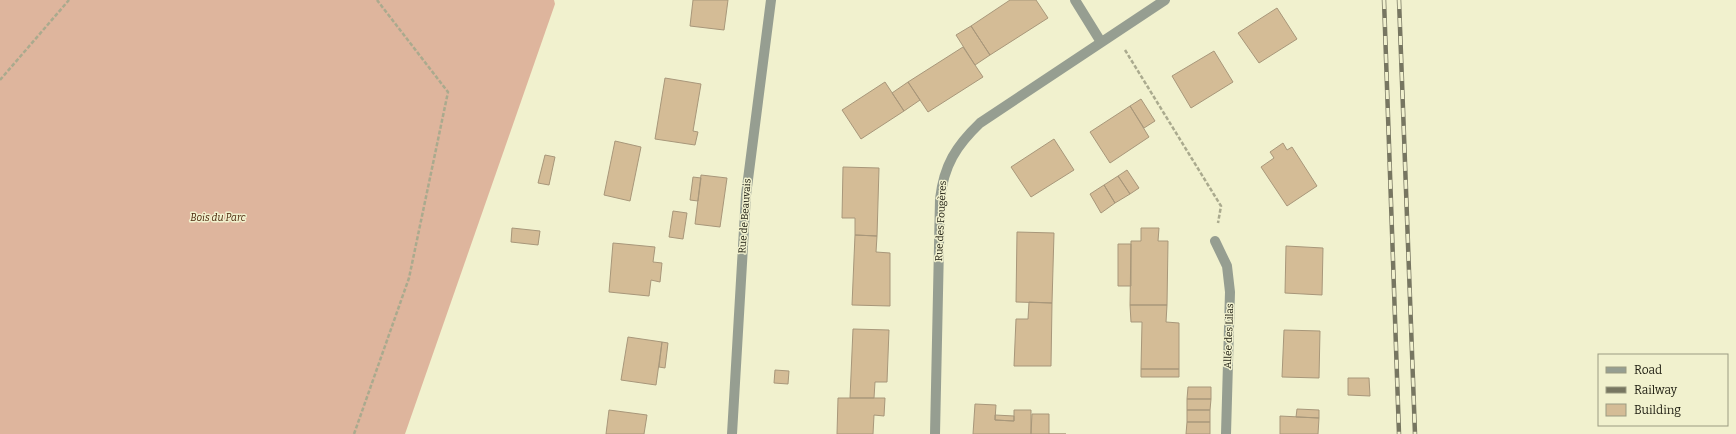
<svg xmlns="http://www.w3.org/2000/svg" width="1736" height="434" viewBox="0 0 1736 434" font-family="Bitter,serif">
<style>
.forest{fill:#deb59d}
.building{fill:#d4bc96;stroke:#a8977a}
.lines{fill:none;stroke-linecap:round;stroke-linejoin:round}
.path{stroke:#aaaa8e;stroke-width:2.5;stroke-dasharray:4 2;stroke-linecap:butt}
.minor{stroke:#969e91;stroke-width:10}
.tertiary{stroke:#969e91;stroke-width:10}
.rail-casing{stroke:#777661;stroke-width:4.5}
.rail{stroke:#f1f1ce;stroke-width:3;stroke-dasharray:9;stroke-linecap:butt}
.labels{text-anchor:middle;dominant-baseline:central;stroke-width:3;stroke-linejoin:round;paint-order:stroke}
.street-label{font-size:10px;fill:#1b1a0e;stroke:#f1f1ce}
.park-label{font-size:10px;font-style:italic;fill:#451f03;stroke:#f1f1ce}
</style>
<rect width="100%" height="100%" fill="#f1f1ce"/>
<path class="forest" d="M 0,0 L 554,0 L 555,4 L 405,434 L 0,434 Z"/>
<path class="building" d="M 693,0 L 728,0 L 724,30 L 690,26 Z
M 1010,0 L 1036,0 L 1048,18 L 990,55 L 971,26 Z
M 1277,8 L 1297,39 L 1259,63 L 1238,33 Z
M 971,26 L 990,55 L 975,65 L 956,35 Z
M 963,47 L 983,77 L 928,112 L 908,82 Z
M 1214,51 L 1233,82 L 1191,108 L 1172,76 Z
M 665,78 L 701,84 L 693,131 L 698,132 L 695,145 L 655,139 Z
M 885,82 L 904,111 L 861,139 L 842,110 Z
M 908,82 L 920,100 L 904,111 L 892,93 Z
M 1141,99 L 1155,121 L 1144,128 L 1130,106 Z
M 1130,106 L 1149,137 L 1110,163 L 1090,132 Z
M 1054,139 L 1074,170 L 1031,197 L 1011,167 Z
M 615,141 L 641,147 L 630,201 L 604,195 Z
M 1283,143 L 1287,150 L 1292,147 L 1317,186 L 1287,206 L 1261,167 L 1274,158 L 1270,152 Z
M 545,155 L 555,157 L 549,185 L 538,183 Z
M 843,167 L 879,168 L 877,236 L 855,235 L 855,218 L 842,218 Z
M 1127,170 L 1139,188 L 1130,194 L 1118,176 Z
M 701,175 L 727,178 L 720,227 L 695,224 Z
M 1118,176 L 1130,194 L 1115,203 L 1104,185 Z
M 693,177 L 701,178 L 698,201 L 690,200 Z
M 1104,185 L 1115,203 L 1101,213 L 1090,194 Z
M 673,211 L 687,213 L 683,239 L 669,237 Z
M 512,228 L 540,231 L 538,245 L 511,242 Z
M 1141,228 L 1159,228 L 1158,241 L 1168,241 L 1167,305 L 1130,305 L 1131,241 L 1141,241 Z
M 1017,232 L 1054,233 L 1052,303 L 1016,302 Z
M 855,235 L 877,236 L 876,252 L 890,253 L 890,306 L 852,305 Z
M 613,243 L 655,247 L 653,262 L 662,263 L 660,282 L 651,280 L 649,296 L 609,292 Z
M 1118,244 L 1131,244 L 1131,286 L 1118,286 Z
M 1286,246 L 1323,248 L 1322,295 L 1285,293 Z
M 1029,302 L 1052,303 L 1051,366 L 1014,366 L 1016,319 L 1028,319 Z
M 1130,305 L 1167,305 L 1166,322 L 1179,323 L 1179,369 L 1141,369 L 1142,322 L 1131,322 Z
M 853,329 L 889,330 L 887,382 L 875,382 L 874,398 L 850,398 Z
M 1284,330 L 1320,331 L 1319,378 L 1282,377 Z
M 628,337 L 662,342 L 656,385 L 621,380 Z
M 662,342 L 668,343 L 665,368 L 659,367 Z
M 1141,369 L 1179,369 L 1179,377 L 1141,377 Z
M 775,370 L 789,371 L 788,384 L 774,383 Z
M 1348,378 L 1369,378 L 1370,396 L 1348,395 Z
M 1188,387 L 1211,387 L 1211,399 L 1187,399 Z
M 838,398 L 885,398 L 884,416 L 874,415 L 873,434 L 837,434 Z
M 1187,399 L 1211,399 L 1210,410 L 1187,410 Z
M 975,404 L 996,405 L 995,420 L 1014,421 L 1014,410 L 1031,410 L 1031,434 L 973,434 Z
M 1297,409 L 1319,410 L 1319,418 L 1296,417 Z
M 609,410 L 647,415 L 644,434 L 606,434 Z
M 1187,410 L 1210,410 L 1210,422 L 1187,422 Z
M 1032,414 L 1049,414 L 1049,434 L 1066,434 L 1031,434 Z
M 995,415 L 1014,416 L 1014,421 L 995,420 Z
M 1280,416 L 1319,418 L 1318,434 L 1280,434 Z
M 1187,422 L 1210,422 L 1210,434 L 1186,434 Z"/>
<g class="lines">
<path class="path" d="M 1125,50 L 1221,206 L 1218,223
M 0,80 L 69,0
M 354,434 L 409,278 L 448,92 L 377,0"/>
<path class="minor" d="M 1075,0 L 1101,42
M 1215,241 L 1227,266 L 1230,292 L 1226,434
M 935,434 L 940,199 C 944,165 956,146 980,123 L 1165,0"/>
<path class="tertiary" d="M 732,434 L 746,195 L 771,0"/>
<g class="rail-casing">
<path id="rail" d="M 1384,0 L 1399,434
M 1399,0 L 1415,434"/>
</g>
<use href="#rail" class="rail"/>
</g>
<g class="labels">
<g class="street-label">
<text transform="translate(745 216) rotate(-86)">Rue de Beauvais</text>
<text transform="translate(941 221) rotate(-87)">Rue des Fougères</text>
<text transform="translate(1229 336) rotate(-88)">Allée des Lilas</text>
</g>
<g class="park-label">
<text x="218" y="218">Bois du Parc</text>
</g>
</g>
<rect x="1598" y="354" width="130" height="72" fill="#f1f1ce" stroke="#9b9b81"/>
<rect x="1606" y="367" width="20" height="6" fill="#969e91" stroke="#9b9b81"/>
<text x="1634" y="374" font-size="12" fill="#1b1a0e">Road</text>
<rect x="1606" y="387" width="20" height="6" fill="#777661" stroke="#9b9b81"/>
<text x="1634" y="394" font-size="12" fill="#1b1a0e">Railway</text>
<rect x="1606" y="404" width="20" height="12" fill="#d4bc96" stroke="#9b9b81"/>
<text x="1634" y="414" font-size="12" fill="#1b1a0e">Building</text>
</svg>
